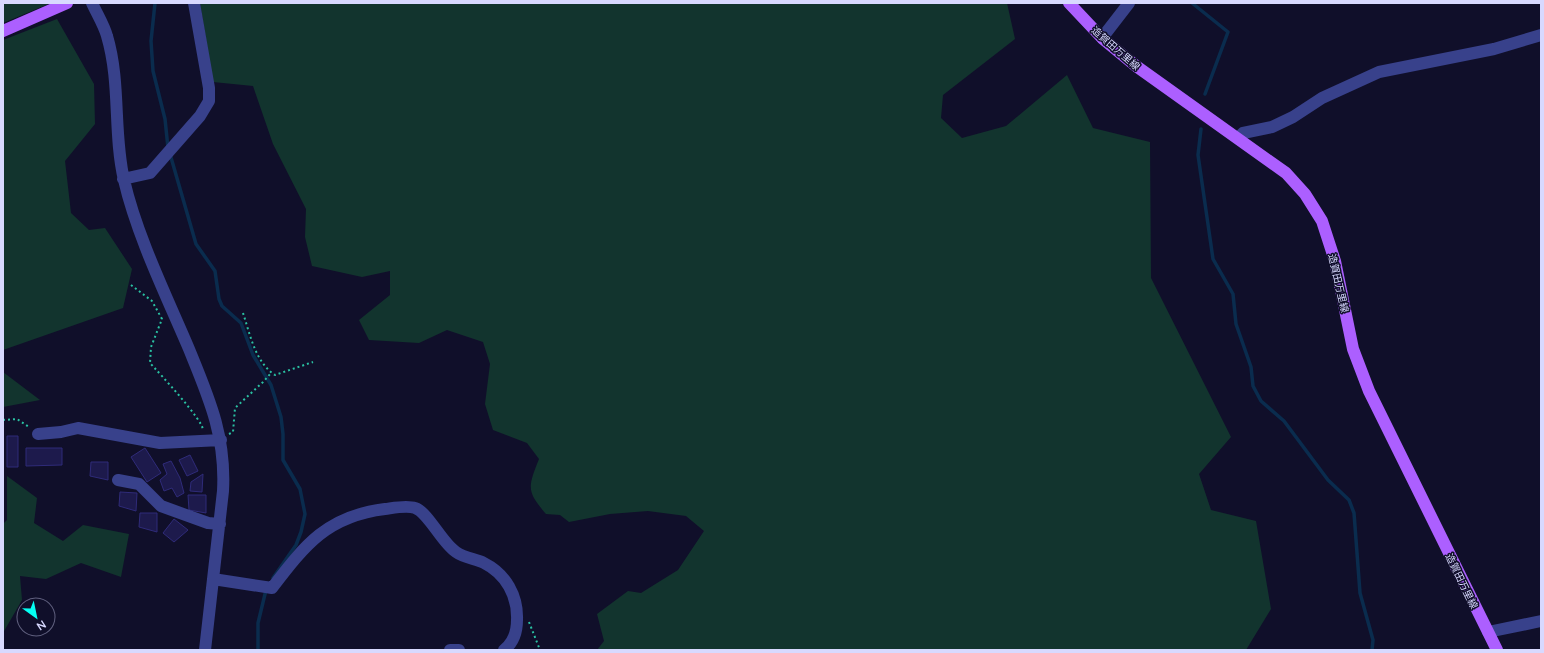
<svg xmlns="http://www.w3.org/2000/svg" width="1544" height="653" viewBox="0 0 1544 653" font-family="Lato,'Noto Sans JP',sans-serif">
<style>
.green{fill:#12342e}
.lines{fill:none;stroke-linecap:round;stroke-linejoin:round}
.stream{stroke:#0a2c4e;stroke-width:3.5}
.building{fill:#1d1a4c;stroke:#2f2b79}
.path{stroke:#2ac1a2;stroke-width:2;stroke-dasharray:2 3;stroke-linecap:butt}
.minor{stroke:#38418b;stroke-width:12}
.major{stroke:#ac5fff;stroke-width:12}
.labels{text-anchor:middle;dominant-baseline:central;stroke-width:3;stroke-linejoin:round;paint-order:stroke}
.street-label{font-size:10px;fill:#d8d9ff;stroke:#100f2a}
</style>
<rect width="100%" height="100%" fill="#100f2a"/>
<path class="green" d="M 3,3 L 51,3 L 3,23 Z
M 200,3 L 1007,3 L 1015,39 L 943,95 L 941,118 L 962,138 L 1006,126 L 1067,75 L 1093,128 L 1150,142 L 1151,278 L 1231,437 L 1199,474 L 1211,510 L 1256,521 L 1271,609 L 1246,650 L 597,650 L 604,641 L 597,614 L 628,591 L 641,593 L 678,570 L 704,531 L 686,516 L 648,511 L 610,514 L 569,522 L 560,515 L 546,514 C 526,491 528,487 539,459 L 527,443 L 493,430 L 485,404 L 490,364 L 483,342 L 447,330 L 419,343 L 369,340 L 359,320 L 390,295 L 390,271 L 362,277 L 312,266 L 305,237 L 306,209 L 273,144 L 253,86 L 213,82 Z
M 57,19 L 94,84 L 95,124 L 65,161 L 71,213 L 89,230 L 105,228 L 132,269 L 123,308 L 3,350 L 3,40 Z
M 3,372 L 40,400 L 3,407 Z
M 7,476 L 37,498 L 34,523 L 63,541 L 83,525 L 129,534 L 121,577 L 81,563 L 46,579 L 20,576 L 22,600 L 3,633 L 3,524 L 7,520 Z"/>
<g class="lines">
<path class="stream" d="M 155,3 L 151,41 L 153,71 L 165,119 L 168,148
M 1192,3 L 1228,32 L 1205,94
M 1201,129 L 1198,155 L 1213,259 L 1233,294 L 1236,324 L 1251,367 L 1253,386 L 1261,401 L 1284,421 L 1328,480 L 1349,500 L 1354,513 L 1360,593 L 1373,640 L 1372,650
M 170,154 L 196,244 L 215,271 L 219,299 L 222,306 L 241,323 L 253,355 L 271,385 L 281,417 L 283,434 L 283,460 L 300,489 L 305,514 L 301,532 L 296,545 L 273,578
M 258,650 L 258,623 L 266,590"/>
</g>
<path class="building" d="M 7,436 L 18,436 L 18,467 L 7,467 Z
M 26,448 L 62,448 L 62,465 L 26,466 Z
M 145,448 L 161,473 L 147,482 L 131,457 Z
M 190,455 L 198,471 L 187,476 L 179,460 Z
M 171,461 L 180,478 L 184,493 L 177,497 L 172,488 L 164,491 L 160,480 L 167,474 L 163,464 Z
M 91,462 L 108,462 L 108,480 L 90,476 Z
M 203,474 L 202,492 L 190,491 L 191,482 Z
M 120,492 L 137,493 L 136,511 L 119,506 Z
M 188,495 L 206,495 L 206,513 L 189,510 Z
M 140,513 L 157,513 L 157,532 L 139,527 Z
M 174,519 L 188,530 L 174,542 L 163,533 Z"/>
<g class="lines">
<path class="path" d="M 131,285 L 152,301 L 162,319 L 151,347 L 150,363 C 160,374 203,420 203,430
M 243,313 C 250,334 255,362 275,375 L 313,362
M 3,420 L 17,419 L 29,427
M 229,434 L 233,432 L 235,408 L 263,382 L 271,373
M 529,622 L 540,650"/>
<path class="minor" d="M 92,3 C 97,14 104,25 107,36 C 121,83 113,133 124,180 C 137,236 166,295 189,349 C 209,398 226,436 223,491 L 205,650
M 1102,38 L 1129,3
M 1238,138 L 1243,133 L 1272,127 L 1293,117 L 1322,98 L 1379,72 L 1494,49 L 1541,35
M 123,179 L 150,173 L 200,116 L 209,101 L 209,88 L 194,3
M 38,434 L 61,432 L 78,428 L 160,443 L 221,440
M 118,480 L 139,484 L 161,506 L 208,523 L 220,524
M 213,579 L 272,588 C 305,545 327,516 385,509 C 393,508 407,505 415,508 C 428,512 442,543 456,552 C 464,558 476,559 484,563 C 506,574 518,596 517,620 C 517,632 513,643 504,650
M 1488,632 L 1541,621
M 450,650 L 459,650"/>
<path class="major" d="M 1069,3 L 1102,38 L 1136,66 L 1286,173 L 1305,194 L 1322,221 L 1335,261 L 1353,349 L 1369,391 L 1497,650
M 3,31 L 67,3"/>
</g>
<g class="labels">
<g class="street-label">
<text transform="translate(1116 48) rotate(41)">造賀田万里線</text>
<text transform="translate(1339 283) rotate(77)">造賀田万里線</text>
<text transform="translate(1462 581) rotate(64)">造賀田万里線</text>
</g>
</g>
<rect width="1544" height="653" fill="none" stroke="#d8d9ff" stroke-width="8"/>
<g transform="translate(36 617) rotate(147)"><circle r="19" fill="#100f2a" stroke="#60607f"/>
<path d="M0-3L7 15L0 10L-7 15Z" fill="#04fff3"/>
<text y="-6" font-size="11" font-weight="bold" text-anchor="middle" fill="#d8d9ff">N</text>
</g>
</svg>
